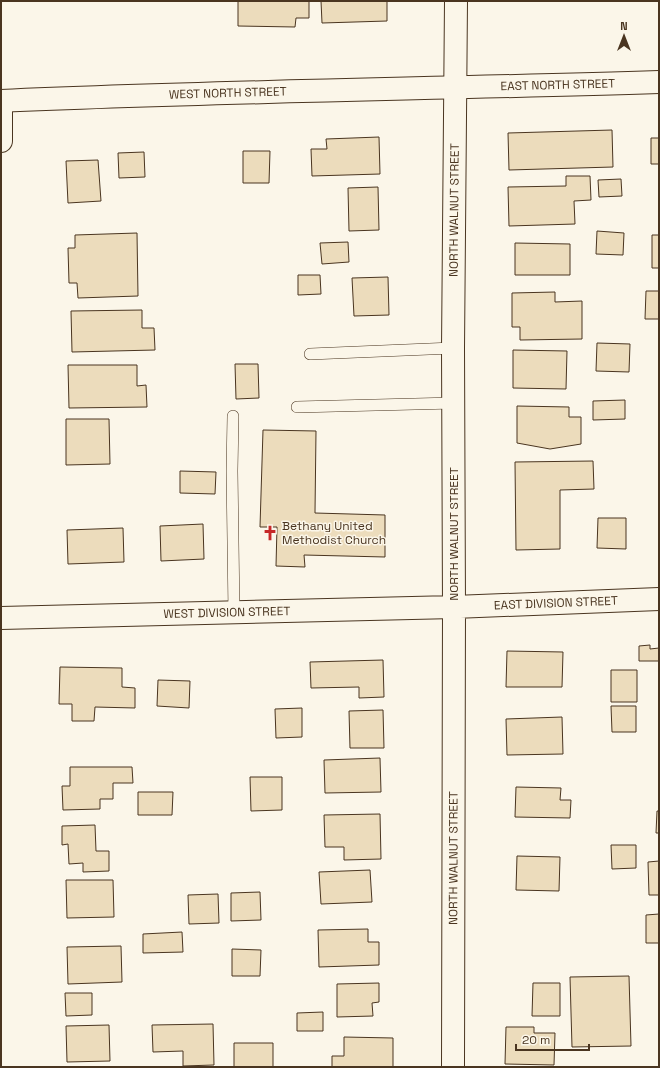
<svg xmlns="http://www.w3.org/2000/svg" width="660" height="1068" viewBox="0 0 660 1068" font-family="'Space Grotesk',sans-serif">
<style>
.building{fill:#ecdcbc;stroke:#4a3520}
.lines{fill:none;stroke-linecap:round;stroke-linejoin:round}
.lane-casing{stroke:#4a3520;stroke-width:12}
.street-casing{stroke:#4a3520;stroke-width:24}
.secondary-casing{stroke:#4a3520;stroke-width:24}
.lane{stroke:#fbf6e9;stroke-width:11}
.street{stroke:#fbf6e9;stroke-width:22}
.secondary{stroke:#fbf6e9;stroke-width:22}
.labels{text-anchor:middle;dominant-baseline:central;stroke-width:3;stroke-linejoin:round;paint-order:stroke}
.street-label{font-size:12px;fill:#4a3520;stroke:#fbf6e9}
.poi-label{font-size:12px;fill:#4a3520;stroke:#fbf6e9;text-anchor:start}
</style>
<rect width="100%" height="100%" fill="#fbf6e9"/>
<path class="building" d="M 238,1 L 309,1 L 309,18 L 296,18 L 295,27 L 238,26 Z
M 321,1 L 387,1 L 387,21 L 322,23 Z
M 612,130 L 613,167 L 509,170 L 508,133 Z
M 379,137 L 380,174 L 312,176 L 311,149 L 327,149 L 326,139 Z
M 651,138 L 659,138 L 659,164 L 651,164 Z
M 243,151 L 270,151 L 269,183 L 243,183 Z
M 144,152 L 145,177 L 119,178 L 118,153 Z
M 98,160 L 101,201 L 68,203 L 66,161 Z
M 566,176 L 590,176 L 591,200 L 574,201 L 575,224 L 509,226 L 508,187 L 566,186 Z
M 621,179 L 622,196 L 599,197 L 598,180 Z
M 378,187 L 379,230 L 349,231 L 348,188 Z
M 597,231 L 624,233 L 623,255 L 596,254 Z
M 137,233 L 138,296 L 78,298 L 77,283 L 69,283 L 68,248 L 75,248 L 75,235 Z
M 652,235 L 659,235 L 659,268 L 652,268 Z
M 348,242 L 349,262 L 322,264 L 320,243 Z
M 515,243 L 570,244 L 570,275 L 515,275 Z
M 298,275 L 320,275 L 321,294 L 298,295 Z
M 388,277 L 389,315 L 354,316 L 352,278 Z
M 646,291 L 659,291 L 659,319 L 645,319 Z
M 555,292 L 555,302 L 582,301 L 582,339 L 520,340 L 520,327 L 512,327 L 512,293 Z
M 142,310 L 142,328 L 154,328 L 155,350 L 72,352 L 71,311 Z
M 597,343 L 630,344 L 629,372 L 596,371 Z
M 513,350 L 567,351 L 566,389 L 513,388 Z
M 235,364 L 258,364 L 259,398 L 236,399 Z
M 68,365 L 137,365 L 137,386 L 146,385 L 147,407 L 69,408 Z
M 625,400 L 625,419 L 593,420 L 593,401 Z
M 517,406 L 569,407 L 569,417 L 581,417 L 581,444 L 550,449 L 517,443 Z
M 66,419 L 109,419 L 110,464 L 66,465 Z
M 263,430 L 316,431 L 315,513 L 385,515 L 385,557 L 304,555 L 305,567 L 276,566 L 277,527 L 260,527 Z
M 593,461 L 594,489 L 560,490 L 560,549 L 516,550 L 515,462 Z
M 180,471 L 216,472 L 215,494 L 180,493 Z
M 598,518 L 626,518 L 626,549 L 597,548 Z
M 203,524 L 204,559 L 161,561 L 160,526 Z
M 123,528 L 124,562 L 68,564 L 67,530 Z
M 650,645 L 650,649 L 659,648 L 659,661 L 639,661 L 639,646 Z
M 507,651 L 563,652 L 562,687 L 506,687 Z
M 383,660 L 384,697 L 359,698 L 359,687 L 311,688 L 310,662 Z
M 60,667 L 122,668 L 122,687 L 135,688 L 135,708 L 95,707 L 94,721 L 72,721 L 72,704 L 59,704 Z
M 611,670 L 637,670 L 637,702 L 611,702 Z
M 158,680 L 190,681 L 189,708 L 157,706 Z
M 611,706 L 636,706 L 636,732 L 612,732 Z
M 302,708 L 302,737 L 276,738 L 275,709 Z
M 383,710 L 384,748 L 350,748 L 349,711 Z
M 562,717 L 563,754 L 507,755 L 506,719 Z
M 380,758 L 381,792 L 325,793 L 324,760 Z
M 70,767 L 132,767 L 133,783 L 113,783 L 113,799 L 100,799 L 100,809 L 63,810 L 62,786 L 70,786 Z
M 250,777 L 282,777 L 282,810 L 251,811 Z
M 516,787 L 561,788 L 560,800 L 571,800 L 570,818 L 515,817 Z
M 138,792 L 173,792 L 172,815 L 138,815 Z
M 657,811 L 659,811 L 659,833 L 656,833 Z
M 380,814 L 381,859 L 344,860 L 344,847 L 325,847 L 324,815 Z
M 95,825 L 96,851 L 109,851 L 109,871 L 83,872 L 83,863 L 69,864 L 68,844 L 62,845 L 62,826 Z
M 611,845 L 636,845 L 636,868 L 612,869 Z
M 517,856 L 560,857 L 559,891 L 516,890 Z
M 659,861 L 659,895 L 649,895 L 648,862 Z
M 370,870 L 372,902 L 321,904 L 319,872 Z
M 66,880 L 113,880 L 114,917 L 67,918 Z
M 260,892 L 261,920 L 231,921 L 231,893 Z
M 218,894 L 219,923 L 189,924 L 188,895 Z
M 659,914 L 659,943 L 646,943 L 646,915 Z
M 368,929 L 368,942 L 379,942 L 379,965 L 319,967 L 318,930 Z
M 182,932 L 183,952 L 143,953 L 143,934 Z
M 121,946 L 122,982 L 68,984 L 67,947 Z
M 232,949 L 261,950 L 260,976 L 232,976 Z
M 629,976 L 631,1046 L 572,1047 L 570,977 Z
M 379,983 L 379,1002 L 372,1003 L 373,1016 L 337,1017 L 337,984 Z
M 533,983 L 560,983 L 560,1016 L 532,1016 Z
M 65,993 L 92,993 L 92,1015 L 66,1016 Z
M 323,1012 L 323,1031 L 297,1031 L 297,1013 Z
M 213,1024 L 214,1065 L 183,1066 L 183,1051 L 153,1052 L 152,1025 Z
M 109,1025 L 110,1061 L 67,1062 L 66,1026 Z
M 506,1027 L 534,1027 L 534,1033 L 555,1033 L 554,1065 L 505,1064 Z
M 344,1037 L 393,1038 L 393,1067 L 332,1067 L 332,1056 L 344,1056 Z
M 234,1043 L 273,1043 L 273,1067 L 234,1067 Z"/>
<g class="lines">
<g class="lane-casing">
<path id="lane" d="M 310,354 L 453,348
M 297,407 L 454,403
M 233,416 L 232,471 L 234,612"/>
</g>
<g class="street-casing">
<g id="street">
<path id="s1" d="M 1,101 C 220,91 440,89 659,82"/>
<path d="M 1,141 L 1,101"/>
<path id="s2" d="M 1,618 L 454,607 L 453,348 L 456,1"/>
</g>
</g>
<g class="secondary-casing">
<g id="secondary">
<path id="s3" d="M 453,1067 L 454,607 L 659,599"/>
</g>
</g>
<use href="#lane" class="lane"/>
<use href="#street" class="street"/>
<use href="#secondary" class="secondary"/>
</g>
<defs>
<g id="church-bare" transform="scale(1.2)"><path d="M-1.2-6h2.4v3.5h3.3v2.4h-3.3V6h-2.4V-.1h-3.3v-2.4h3.3Z" fill="#c62828" stroke="#fbf6e9" stroke-width="2.5" paint-order="stroke"/></g>
</defs>
<g fill-rule="evenodd">
<use href="#church-bare" x="270" y="533"/>
</g>
<g class="labels">
<g class="street-label">
<text stroke="none"><textPath href="#s1" startOffset="557">EAST NORTH STREET</textPath></text>
<text stroke="none"><textPath href="#s1" startOffset="227">WEST NORTH STREET</textPath></text>
<text stroke="none"><textPath href="#s2" startOffset="850">NORTH WALNUT STREET</textPath></text>
<text transform="translate(454 534) rotate(-90)">NORTH WALNUT STREET</text>
<text stroke="none"><textPath href="#s3" startOffset="562">EAST DIVISION STREET</textPath></text>
<text stroke="none"><textPath href="#s2" startOffset="226">WEST DIVISION STREET</textPath></text>
<text stroke="none"><textPath href="#s3" startOffset="209">NORTH WALNUT STREET</textPath></text>
</g>
<g class="poi-label">
<text x="282" y="526">Bethany United<tspan x="282" dy="14">Methodist Church</tspan></text>
</g>
</g>
<rect width="660" height="1068" fill="none" stroke="#4a3520" stroke-width="4"/>
<g transform="translate(624 36)" stroke="#fbf6e9" stroke-width="3" paint-order="stroke">
<path d="M0-3L7 15L0 10L-7 15Z" fill="#4a3520"/>
<text y="-6" font-size="11" font-weight="bold" text-anchor="middle" fill="#4a3520">N</text>
</g>
<path d="M516 1044v6h73v-6" fill="none" stroke="#4a3520" stroke-width="2"/>
<text x="522" y="1044" font-size="12" fill="#4a3520" stroke="#fbf6e9" stroke-width="3" paint-order="stroke">20 m</text>
</svg>
